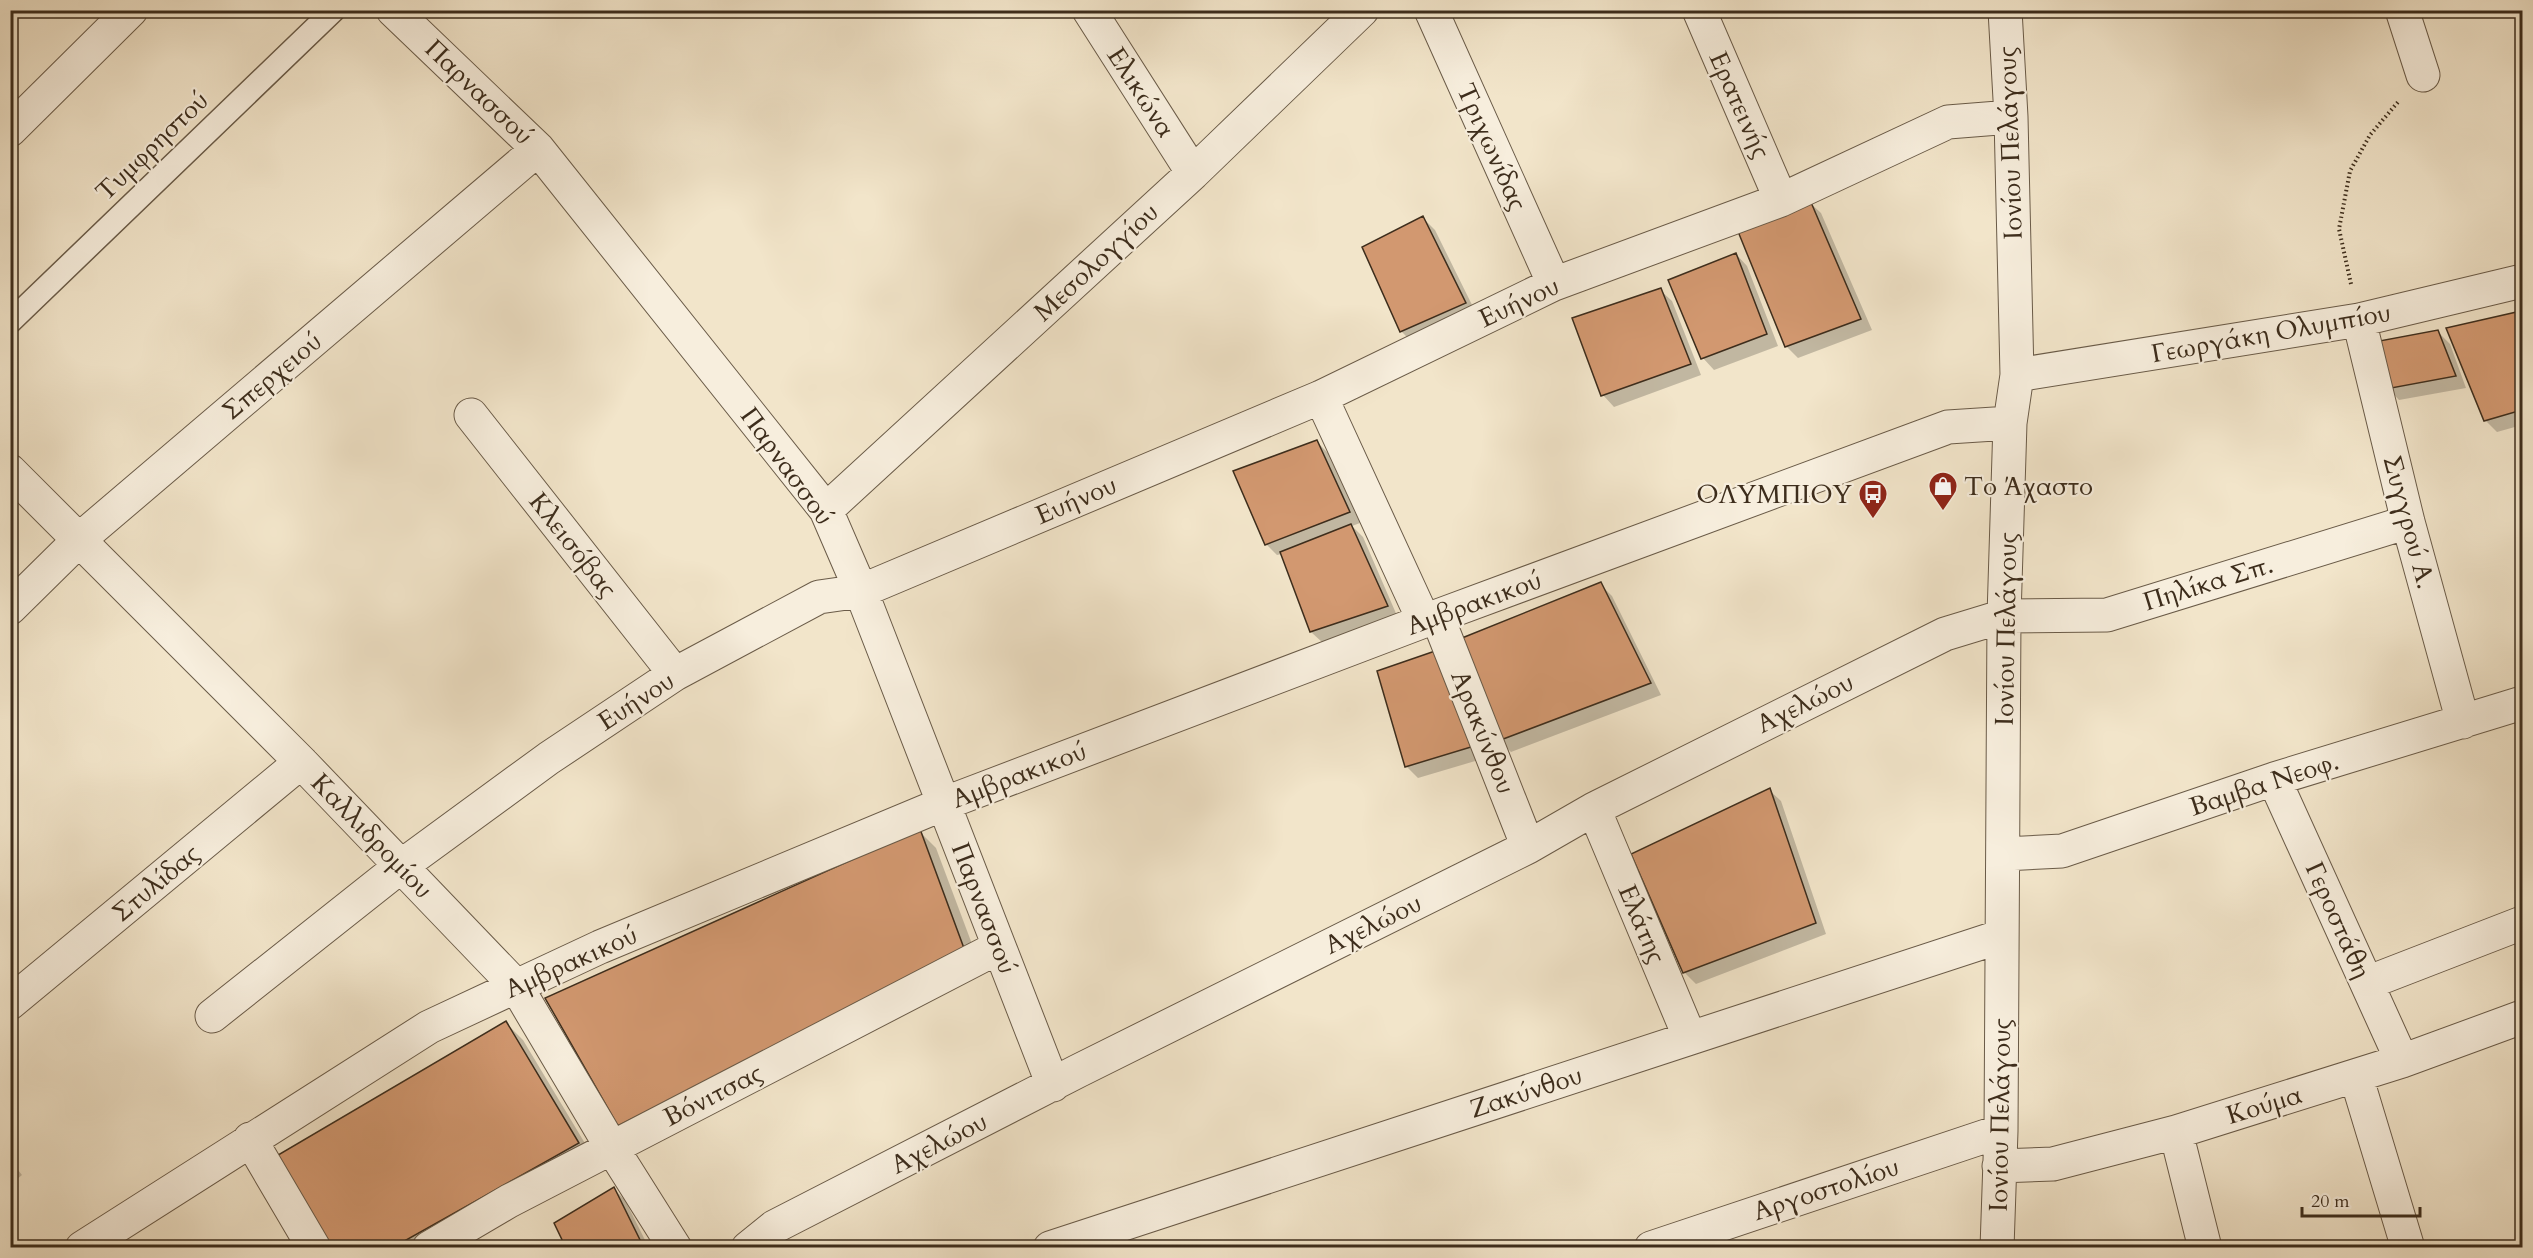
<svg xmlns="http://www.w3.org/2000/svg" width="2533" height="1258" viewBox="0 0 2533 1258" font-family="Cardo,serif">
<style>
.shadow{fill:#0003}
.building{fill:#d29870;stroke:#3d2d1c;stroke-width:1.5}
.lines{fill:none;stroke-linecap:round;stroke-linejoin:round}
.service-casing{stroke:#6a5b48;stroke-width:25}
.minor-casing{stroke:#6a5b48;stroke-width:35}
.path{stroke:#3d2d1c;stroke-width:4;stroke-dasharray:1.5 3;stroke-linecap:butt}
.service{stroke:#f7eedd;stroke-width:22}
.minor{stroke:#f7eedd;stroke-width:33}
.labels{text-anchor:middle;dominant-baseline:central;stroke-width:4.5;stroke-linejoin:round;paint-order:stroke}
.street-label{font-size:26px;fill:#3d2d1c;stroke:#f7eedd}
.poi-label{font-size:26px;fill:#3d2d1c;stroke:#f7eedd;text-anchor:start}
</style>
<rect width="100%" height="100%" fill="#f2e5ca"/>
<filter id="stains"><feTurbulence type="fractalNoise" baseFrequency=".00333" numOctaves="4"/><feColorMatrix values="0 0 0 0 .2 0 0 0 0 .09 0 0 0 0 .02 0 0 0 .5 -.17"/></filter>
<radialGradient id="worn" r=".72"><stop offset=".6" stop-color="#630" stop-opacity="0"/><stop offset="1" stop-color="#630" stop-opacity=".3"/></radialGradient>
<path class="shadow" d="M 1809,202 L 1821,213 L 1872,330 L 1798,358 L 1786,346 Z
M 1423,218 L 1435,230 L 1477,315 L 1413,343 L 1401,331 Z
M 1736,254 L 1747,266 L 1778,346 L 1714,370 L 1703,358 Z
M 1660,290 L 1672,301 L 1701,375 L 1614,407 L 1603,395 Z
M 2520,313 L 2522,315 L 2522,425 L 2497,432 L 2485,420 Z
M 2438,332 L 2450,344 L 2466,388 L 2399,400 L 2388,388 Z
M 1317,442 L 1328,453 L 1360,523 L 1352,526 L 1363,537 L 1398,618 L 1323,643 L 1311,632 L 1282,554 L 1277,555 L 1266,544 Z
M 1600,584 L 1612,596 L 1661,695 L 1511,752 L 1500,741 Z
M 1437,651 L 1482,759 L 1418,778 L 1406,766 Z
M 1769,790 L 1781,801 L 1826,934 L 1696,984 L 1685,973 L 1633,855 Z
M 919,831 L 936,848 L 981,968 L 637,1143 Z
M 506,1023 L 523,1040 L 595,1160 L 439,1248 L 325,1248 Z
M 10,1160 L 22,1175 L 10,1185 Z
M 614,1189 L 625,1200 L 649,1248 L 568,1248 Z"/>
<path class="building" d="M 1810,200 L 1861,319 L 1785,347 L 1737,229 Z
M 1423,216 L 1466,303 L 1400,332 L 1362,247 Z
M 1736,253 L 1767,334 L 1701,359 L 1668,280 Z
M 1661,288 L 1691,364 L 1601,396 L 1572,318 Z
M 2521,311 L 2522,410 L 2484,421 L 2446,328 Z
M 2438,330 L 2456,376 L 2386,389 L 2374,342 Z
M 1317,440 L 1350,512 L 1265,545 L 1233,471 Z
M 1351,524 L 1388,606 L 1310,632 L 1280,552 Z
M 1601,582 L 1651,683 L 1498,741 L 1462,638 Z
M 1438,650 L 1471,747 L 1405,767 L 1377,671 Z
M 1770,788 L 1816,923 L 1683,973 L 1631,854 Z
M 920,829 L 965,951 L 618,1126 L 545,998 Z
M 506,1021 L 579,1143 L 392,1248 L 323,1248 L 273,1158 Z
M 614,1187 L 644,1248 L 566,1248 L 554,1223 Z"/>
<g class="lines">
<g class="service-casing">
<path id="service" d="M 10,322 L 334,10"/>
</g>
<g class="minor-casing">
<path id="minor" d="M 393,10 L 538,149 L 826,510 L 861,591 L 1053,1085
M 1089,10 L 1193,173
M 1431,10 L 1554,284
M 1699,10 L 1781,200
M 2402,10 L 2423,75
M 10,130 L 131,10
M 2359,320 L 2408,522 L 2463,722
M 2017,375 L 2359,320 L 2522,281
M 1321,397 L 1424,621
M 471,415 L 675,674
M 10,471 L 301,762 L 516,986 L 612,1148 L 675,1248
M 826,510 L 1193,173 L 1362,10
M 10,608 L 80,539 L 538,149
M 1437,616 L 1528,847
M 2274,779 L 2402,1061
M 1594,809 L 1690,1038
M 2004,854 L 2062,851 L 2274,779 L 2522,703
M 2367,983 L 2522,923
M 10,1003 L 301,762
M 212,1016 L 400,867 L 549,758 L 675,674 L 819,597 L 861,591 L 1321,397 L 1554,284 L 1781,200 L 1948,122 L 2011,117
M 2356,1076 L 2408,1248
M 2176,1132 L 2205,1248
M 250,1139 L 314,1248
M 1999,1166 L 2053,1164 L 2176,1132 L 2402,1061 L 2522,1017
M 82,1248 L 429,1027 L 600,947 L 943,804 L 1424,621 L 1948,427 L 2010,423
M 429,1248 L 509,1201 L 999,947
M 748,1248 L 774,1227 L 1078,1071 L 1528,847 L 1594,809 L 1945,634 L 2004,616 L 2107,615 L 2408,522
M 1050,1248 L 2002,936
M 1651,1248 L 2001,1131
M 1997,1248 L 2001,1131 L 2004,616 L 2010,423 L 2017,375 L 2011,117 L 2005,10"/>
</g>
<path class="path" d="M 2351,284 L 2339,229 L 2350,171 L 2370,135 L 2398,102"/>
<use href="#service" class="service"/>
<use href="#minor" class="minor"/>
</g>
<defs>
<g id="shop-pin" transform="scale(1.5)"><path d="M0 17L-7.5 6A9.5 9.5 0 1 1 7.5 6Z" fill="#8f2418" stroke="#f7eedd"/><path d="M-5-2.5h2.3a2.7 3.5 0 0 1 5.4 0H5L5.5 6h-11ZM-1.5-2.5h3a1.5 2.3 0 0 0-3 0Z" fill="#fff"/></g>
<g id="bus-pin" transform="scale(1.5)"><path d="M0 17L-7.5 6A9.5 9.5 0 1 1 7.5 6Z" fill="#8f2418" stroke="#f7eedd"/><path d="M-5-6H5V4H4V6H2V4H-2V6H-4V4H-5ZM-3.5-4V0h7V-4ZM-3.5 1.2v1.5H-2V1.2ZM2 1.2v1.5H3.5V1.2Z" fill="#fff"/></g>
</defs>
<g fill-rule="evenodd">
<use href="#shop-pin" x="1943" y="486"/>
<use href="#bus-pin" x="1873" y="494"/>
</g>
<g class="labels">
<g class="street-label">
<text transform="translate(479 92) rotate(44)">Παρνασσού</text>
<text transform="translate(1141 92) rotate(57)">Ελικώνα</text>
<text transform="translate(1740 105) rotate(66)">Ερατεινής</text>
<text transform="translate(2010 143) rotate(-92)">Ιονίου Πελάγους</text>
<text transform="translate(152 146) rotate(-44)">Τυμφρηστού</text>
<text transform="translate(1492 147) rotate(66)">Τριχωνίδας</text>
<text transform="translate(1096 262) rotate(-43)">Μεσολογγίου</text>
<text transform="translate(1519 302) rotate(-25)">Ευήνου</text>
<text transform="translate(2271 333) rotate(-10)">Γεωργάκη Ολυμπίου</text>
<text transform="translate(272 376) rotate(-40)">Σπερχειού</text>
<text transform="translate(787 466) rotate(54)">Παρνασσού</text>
<text transform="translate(1076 500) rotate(-23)">Ευήνου</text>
<text transform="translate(2409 522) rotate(75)">Συγγρού Α.</text>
<text transform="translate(573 545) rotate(52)">Κλεισόβας</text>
<text transform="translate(2208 583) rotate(-17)">Πηλίκα Σπ.</text>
<text transform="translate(1474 603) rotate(-20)">Αμβρακικού</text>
<text transform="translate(2006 629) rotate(-89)">Ιονίου Πελάγους</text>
<text transform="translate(636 701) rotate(-33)">Ευήνου</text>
<text transform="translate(1805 703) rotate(-26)">Αχελώου</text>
<text transform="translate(1483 732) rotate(68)">Αρακύνθου</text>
<text transform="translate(1019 775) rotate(-21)">Αμβρακικού</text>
<text transform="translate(2264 784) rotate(-18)">Βαμβα Νεοφ.</text>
<text transform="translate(372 836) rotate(46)">Καλλιδρομίου</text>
<text transform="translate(156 883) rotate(-40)">Στυλίδας</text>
<text transform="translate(984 908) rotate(69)">Παρνασσού</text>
<text transform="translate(2338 920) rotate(66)">Γεροστάθη</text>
<text transform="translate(1373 924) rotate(-26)">Αχελώου</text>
<text transform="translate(1642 924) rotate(67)">Ελάτης</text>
<text transform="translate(571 962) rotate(-24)">Αμβρακικού</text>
<text transform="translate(1526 1092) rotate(-18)">Ζακύνθου</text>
<text transform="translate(713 1095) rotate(-27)">Βόνιτσας</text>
<text transform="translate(2264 1105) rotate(-17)">Κούμα</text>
<text transform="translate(2000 1115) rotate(-89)">Ιονίου Πελάγους</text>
<text transform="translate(939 1143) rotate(-27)">Αχελώου</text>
<text transform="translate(1826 1189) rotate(-18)">Αργοστολίου</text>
</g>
<g class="poi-label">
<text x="1964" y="486">Το Άχαστο</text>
<text x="1852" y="494" text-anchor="end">ΟΛΥΜΠΙΟΥ</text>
</g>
</g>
<rect width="2533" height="1258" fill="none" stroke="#f2e5ca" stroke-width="36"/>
<rect x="12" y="12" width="2509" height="1234" fill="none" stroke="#3d2d1c" stroke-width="3"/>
<rect x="18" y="18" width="2497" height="1222" fill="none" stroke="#3d2d1c" stroke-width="1.5"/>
<path d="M2302 1207v9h118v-9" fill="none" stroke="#3d2d1c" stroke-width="3"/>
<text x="2311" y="1207" font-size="18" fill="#3d2d1c" stroke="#f7eedd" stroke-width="4.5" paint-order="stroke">20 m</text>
<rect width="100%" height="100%" filter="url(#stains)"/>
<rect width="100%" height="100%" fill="url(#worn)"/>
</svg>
